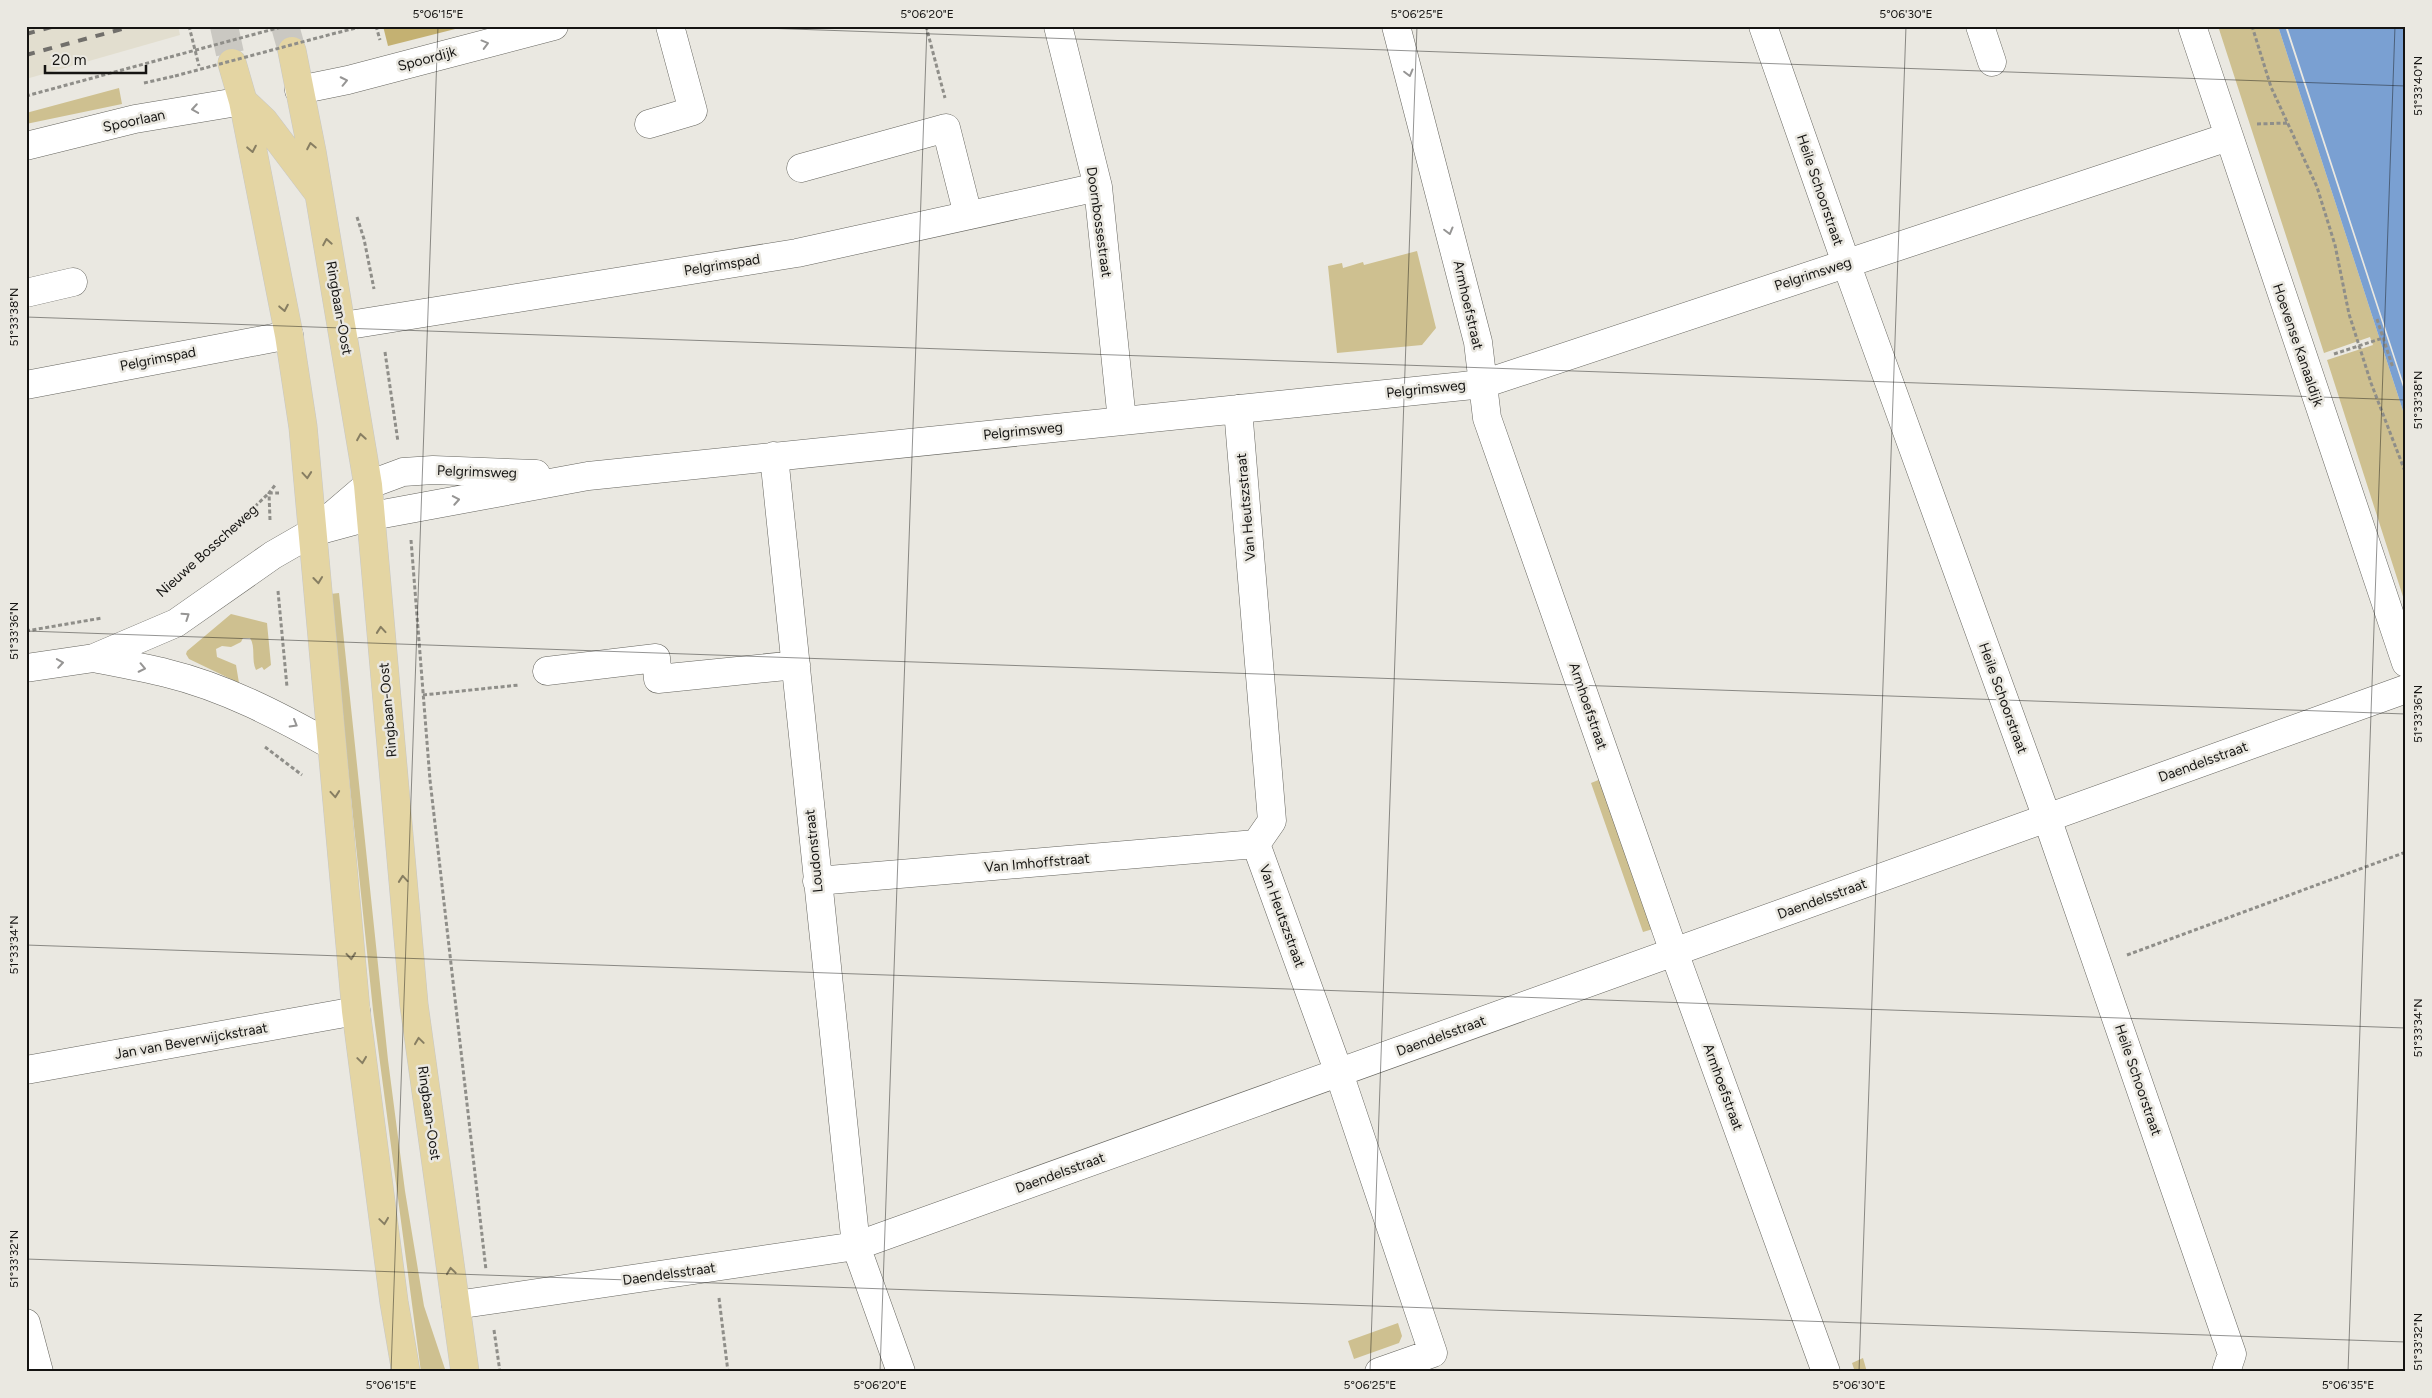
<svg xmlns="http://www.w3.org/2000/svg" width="2432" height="1398" viewBox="0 0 2432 1398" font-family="Figtree,sans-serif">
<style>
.built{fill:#e2decf}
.green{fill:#cec090}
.forest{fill:#c4b172}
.water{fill:#7aa0d2}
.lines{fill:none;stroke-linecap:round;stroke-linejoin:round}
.major-tunnel{stroke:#cac8c2;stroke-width:28;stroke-dasharray:28 14;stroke-linecap:butt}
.minor-casing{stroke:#66655f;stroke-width:29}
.major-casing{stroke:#c7c7c6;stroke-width:29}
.path{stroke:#8f8e89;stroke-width:3;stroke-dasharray:4 2.5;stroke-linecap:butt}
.minor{stroke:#fff;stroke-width:28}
.major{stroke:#e4d5a3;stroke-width:28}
.rail{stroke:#716f6b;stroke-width:4;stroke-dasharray:9 9;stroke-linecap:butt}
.path-bridge{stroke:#8f8e89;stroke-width:3;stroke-dasharray:4 2.5;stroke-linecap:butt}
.oneway{stroke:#969594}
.oneway2{stroke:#877e62}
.ticks{fill:none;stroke:#151412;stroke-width:1;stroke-opacity:0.45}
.labels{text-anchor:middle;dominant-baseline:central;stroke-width:5;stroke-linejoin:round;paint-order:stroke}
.street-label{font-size:14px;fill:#151412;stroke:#eae8e1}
.neatline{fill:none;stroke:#151412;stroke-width:2}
.ticks-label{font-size:12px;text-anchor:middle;fill:#151412}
</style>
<rect width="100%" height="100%" fill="#eae8e1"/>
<path class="built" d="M 26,26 L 178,26 L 180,35 L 26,79 Z"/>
<path class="green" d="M 2218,26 L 2278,26 L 2406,420 L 2406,606 L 2327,360 L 2373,345 L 2370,337 L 2324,353 Z
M 119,88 L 122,104 L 26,124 L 26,113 Z
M 1417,251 L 1436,328 L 1422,345 L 1337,353 L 1328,266 L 1342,263 L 1343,268 L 1363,262 L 1364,265 Z
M 339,593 L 388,1060 L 405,1191 L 424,1306 L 446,1372 L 421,1372 L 373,1010 L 330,594 Z
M 231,614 L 267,623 L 271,665 L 264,670 L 262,667 L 256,670 C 251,660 256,647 250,638 L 243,638 L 241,642 L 231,647 L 222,646 L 216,649 L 217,657 L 236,665 L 239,683 L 189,659 L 186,654 L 187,651 Z
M 1601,779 L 1653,929 L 1643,932 L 1591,783 Z
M 1398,1323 L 1402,1336 L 1399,1343 L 1354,1359 L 1348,1341 Z
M 1863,1358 L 1867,1372 L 1855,1372 L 1852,1363 Z"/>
<path class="forest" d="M 383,26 L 467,26 L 388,46 Z"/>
<path class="water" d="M 2278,26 L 2285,26 L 2406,396 L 2406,420 Z
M 2287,26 L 2406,26 L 2406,391 Z"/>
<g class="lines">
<path class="major-tunnel" d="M 224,26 L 232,63
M 285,26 L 292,51"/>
<g class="minor-casing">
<path id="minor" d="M 1058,26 L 1098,187 L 1122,421
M 1396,26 L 1478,342 L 1487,418 L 1674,952 L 1826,1372
M 1763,26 L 1846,263 L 2047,818 L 2232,1354 L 2226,1372
M 1980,26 L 1992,62
M 2192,26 L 2406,663
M 299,90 L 348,80 L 554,26
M 649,124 L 693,111 L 670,26
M 26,146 L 135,119 L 243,101
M 801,168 L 946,128 L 968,215
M 26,293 L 73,282
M 343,326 L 797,253 L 1098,187
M 26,385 L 289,335
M 1238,409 L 1272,821 L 1256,844
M 774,456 L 856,1246 L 901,1372
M 313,532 L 372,516 L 588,476 L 1483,384 L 2228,137
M 94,658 C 118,663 142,667 166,673 C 224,687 280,716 331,745
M 26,668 L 94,658 L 176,623 L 273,555 L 313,532 L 368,485 L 403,472 L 433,470 L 536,474
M 547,671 L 656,658 L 658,679 L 796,665
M 1256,844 L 1339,1073 L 1433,1353 L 1379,1372
M 817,881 L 1256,844
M 26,1070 L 356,1011
M 456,1305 L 856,1246 L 2406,689
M 26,1323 L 39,1372"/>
</g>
<g class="major-casing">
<path id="major" d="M 292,51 L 312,152 L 368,485 L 414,1005 L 465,1372
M 232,63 L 243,101 L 289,335 L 303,427 L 356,1011 L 394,1302 L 406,1372
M 243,101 L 264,121 L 317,191"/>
</g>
<path class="path" d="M 189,26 L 199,66
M 376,26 L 380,40
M 926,26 L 945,98
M 2252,26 L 2271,87 L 2317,187 L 2335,245 L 2349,314 L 2371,383 L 2406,474
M 332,34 L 364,26
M 144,83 L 175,76
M 26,96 L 170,57
M 2257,124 L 2288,123
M 357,217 L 364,239 L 374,289
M 2377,319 L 2393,368
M 385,352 L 398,442
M 2334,354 L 2383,338
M 270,520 L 269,493 L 276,484
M 411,540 L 430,780 L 486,1270
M 180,579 L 269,493 L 279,493
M 278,591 L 287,687
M 26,631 L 102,618
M 423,695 L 519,685
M 265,747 L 302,775
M 2127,955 L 2406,852
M 719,1298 L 728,1372
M 494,1330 L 500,1372"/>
<use href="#minor" class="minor"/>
<use href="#major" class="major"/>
<path class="rail" d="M 26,34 L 55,26
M 26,55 L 133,26"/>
<path class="path-bridge" d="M 170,57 L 285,26
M 175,76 L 332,34"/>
</g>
<defs><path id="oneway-chevron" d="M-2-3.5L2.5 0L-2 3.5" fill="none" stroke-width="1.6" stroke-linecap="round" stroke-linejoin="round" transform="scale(1.25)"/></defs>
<g class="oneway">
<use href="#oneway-chevron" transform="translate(485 44) rotate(-15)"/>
<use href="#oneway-chevron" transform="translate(1409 73) rotate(75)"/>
<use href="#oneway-chevron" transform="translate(344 81) rotate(-12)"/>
<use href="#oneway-chevron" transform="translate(195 109) rotate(171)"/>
<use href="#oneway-chevron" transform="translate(1449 231) rotate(75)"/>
<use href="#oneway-chevron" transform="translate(456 500) rotate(-10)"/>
<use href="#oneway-chevron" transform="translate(186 616) rotate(-34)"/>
<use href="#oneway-chevron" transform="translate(60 663) rotate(-9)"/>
<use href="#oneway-chevron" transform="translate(142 668) rotate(12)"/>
<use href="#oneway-chevron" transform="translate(294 724) rotate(30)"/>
</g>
<g class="oneway2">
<use href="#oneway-chevron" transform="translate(311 146) rotate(-101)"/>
<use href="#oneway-chevron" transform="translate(252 149) rotate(79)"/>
<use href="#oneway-chevron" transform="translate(327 242) rotate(-100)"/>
<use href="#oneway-chevron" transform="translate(284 308) rotate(79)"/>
<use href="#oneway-chevron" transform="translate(361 437) rotate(-99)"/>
<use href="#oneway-chevron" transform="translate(307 475) rotate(85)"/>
<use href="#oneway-chevron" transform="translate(318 580) rotate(84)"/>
<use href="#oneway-chevron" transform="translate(381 630) rotate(-95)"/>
<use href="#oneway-chevron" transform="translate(335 794) rotate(85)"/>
<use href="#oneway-chevron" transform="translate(403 879) rotate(-95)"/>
<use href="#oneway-chevron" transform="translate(351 956) rotate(85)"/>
<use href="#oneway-chevron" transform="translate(419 1041) rotate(-98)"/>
<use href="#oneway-chevron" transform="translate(362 1060) rotate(82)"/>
<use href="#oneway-chevron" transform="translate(384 1221) rotate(82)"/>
<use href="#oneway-chevron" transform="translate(451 1271) rotate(-98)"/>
</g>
<path class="ticks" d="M 707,26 L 2406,86M 26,317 L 2406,400M 26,631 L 2406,714M 26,945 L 2406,1028M 26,1259 L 2406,1342M 391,1372 L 438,26M 880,1372 L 927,26M 1370,1372 L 1417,26M 1859,1372 L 1906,26M 2348,1372 L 2395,26"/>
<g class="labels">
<g class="street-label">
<text transform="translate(427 59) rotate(-15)">Spoordijk</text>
<text transform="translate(134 121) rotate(-12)">Spoorlaan</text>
<text transform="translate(1820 190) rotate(71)">Heile Schoorstraat</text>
<text transform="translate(1099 222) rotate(82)">Doornbossestraat</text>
<text transform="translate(722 265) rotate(-9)">Pelgrimspad</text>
<text transform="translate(1813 274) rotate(-18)">Pelgrimsweg</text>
<text transform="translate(1468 305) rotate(77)">Armhoefstraat</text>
<text transform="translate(339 308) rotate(80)">Ringbaan-Oost</text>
<text transform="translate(2298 345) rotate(71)">Hoevense Kanaaldijk</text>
<text transform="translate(158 359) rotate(-11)">Pelgrimspad</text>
<text transform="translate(1426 389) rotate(-6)">Pelgrimsweg</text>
<text transform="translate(1023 431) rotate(-6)">Pelgrimsweg</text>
<text transform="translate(477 472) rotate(2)">Pelgrimsweg</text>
<text transform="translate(1246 507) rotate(-95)">Van Heutszstraat</text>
<text transform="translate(207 551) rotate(-42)">Nieuwe Bosscheweg</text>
<text transform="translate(2003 698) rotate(70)">Heile Schoorstraat</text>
<text transform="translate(1588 706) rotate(71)">Armhoefstraat</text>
<text transform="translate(388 710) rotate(-95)">Ringbaan-Oost</text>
<text transform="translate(2203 762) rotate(-20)">Daendelsstraat</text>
<text transform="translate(814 851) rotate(-96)">Loudonstraat</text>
<text transform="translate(1037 863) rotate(-5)">Van Imhoffstraat</text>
<text transform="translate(1822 899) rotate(-20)">Daendelsstraat</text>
<text transform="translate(1282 916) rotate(70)">Van Heutszstraat</text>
<text transform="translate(1441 1036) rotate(-20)">Daendelsstraat</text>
<text transform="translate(191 1041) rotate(-10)">Jan van Beverwijckstraat</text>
<text transform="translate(2138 1080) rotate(71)">Heile Schoorstraat</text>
<text transform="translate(1723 1087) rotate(70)">Armhoefstraat</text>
<text transform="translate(429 1113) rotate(82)">Ringbaan-Oost</text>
<text transform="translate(1060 1173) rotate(-20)">Daendelsstraat</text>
<text transform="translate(669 1274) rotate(-8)">Daendelsstraat</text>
</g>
</g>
<rect width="2432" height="1398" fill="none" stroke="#eae8e1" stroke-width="55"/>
<path d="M45 65v8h101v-8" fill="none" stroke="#151412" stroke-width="2.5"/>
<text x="52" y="65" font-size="15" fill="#151412" stroke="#eae8e1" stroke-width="4" paint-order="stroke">20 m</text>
<rect x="28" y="28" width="2376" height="1342" class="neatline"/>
<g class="ticks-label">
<text x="438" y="18">5°06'15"E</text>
<text x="927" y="18">5°06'20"E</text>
<text x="1417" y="18">5°06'25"E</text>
<text x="1906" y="18">5°06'30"E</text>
<text transform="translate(2418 86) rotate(-90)" y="4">51°33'40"N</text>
<text transform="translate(14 317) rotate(-90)" y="4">51°33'38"N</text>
<text transform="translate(2418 400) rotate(-90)" y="4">51°33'38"N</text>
<text transform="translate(14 631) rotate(-90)" y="4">51°33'36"N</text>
<text transform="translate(2418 714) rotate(-90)" y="4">51°33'36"N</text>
<text transform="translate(14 945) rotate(-90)" y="4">51°33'34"N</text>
<text transform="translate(2418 1028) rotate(-90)" y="4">51°33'34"N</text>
<text transform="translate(14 1259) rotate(-90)" y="4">51°33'32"N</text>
<text transform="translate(2418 1342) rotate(-90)" y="4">51°33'32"N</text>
<text x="391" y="1389">5°06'15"E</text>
<text x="880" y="1389">5°06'20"E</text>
<text x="1370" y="1389">5°06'25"E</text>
<text x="1859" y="1389">5°06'30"E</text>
<text x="2348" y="1389">5°06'35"E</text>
</g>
</svg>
